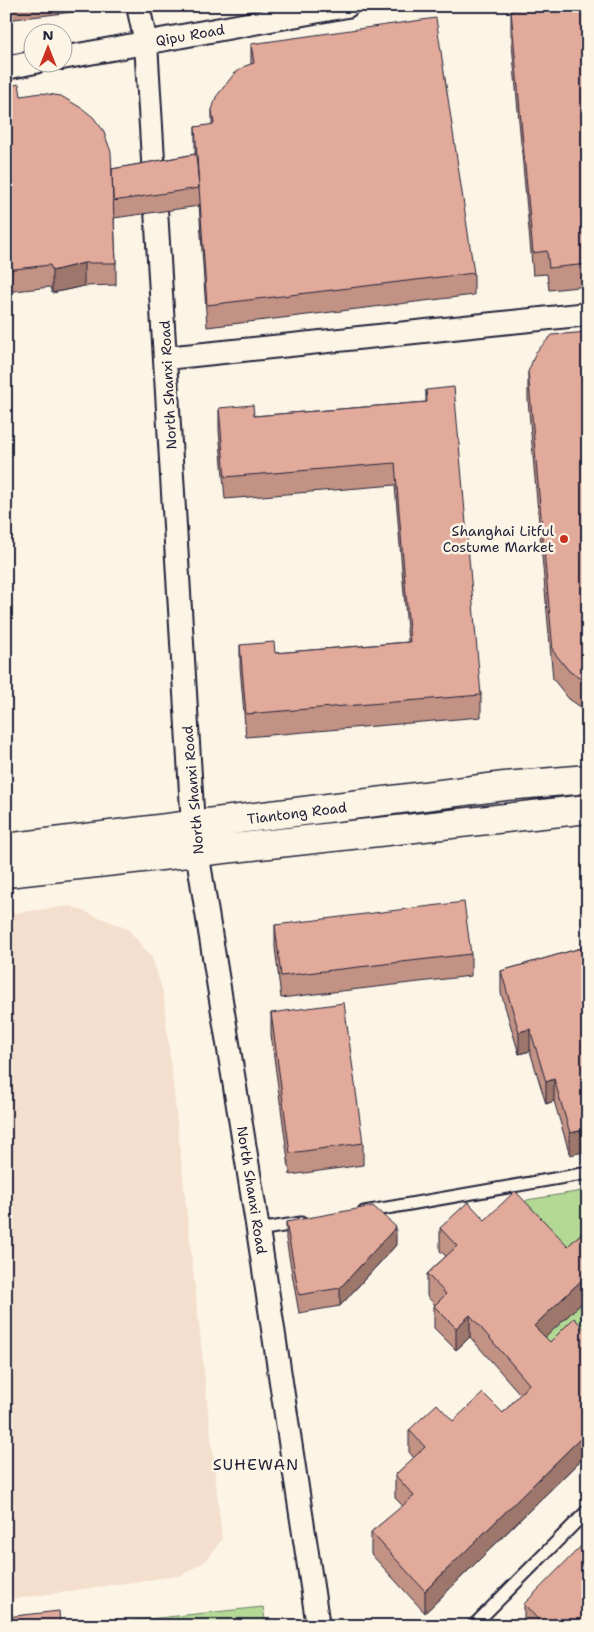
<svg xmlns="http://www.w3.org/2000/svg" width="594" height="1632" viewBox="0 0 594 1632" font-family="'Shantell Sans',sans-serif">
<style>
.built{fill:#f4dece}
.green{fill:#b3d994;stroke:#6a7e68}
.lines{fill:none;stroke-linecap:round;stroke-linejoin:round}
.lane-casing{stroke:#22223b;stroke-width:15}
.street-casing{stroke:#22223b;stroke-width:26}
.secondary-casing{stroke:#22223b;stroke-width:31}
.lane{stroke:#fcf5e5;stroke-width:11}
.street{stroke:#fcf5e5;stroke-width:22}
.secondary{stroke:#fcf5e5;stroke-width:28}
.wall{fill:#c29284;stroke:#22223b}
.shaded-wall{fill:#9e776c;stroke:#22223b}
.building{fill:#e2aa9a;stroke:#22223b}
.poi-dot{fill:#c8321e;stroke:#fcf5e5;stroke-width:2}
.labels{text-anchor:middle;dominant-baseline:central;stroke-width:5;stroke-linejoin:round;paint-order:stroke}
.street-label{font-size:14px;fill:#22223b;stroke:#fcf5e5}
.poi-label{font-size:14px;fill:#22223b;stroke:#fcf5e5;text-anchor:end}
.quarter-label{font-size:16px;letter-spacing:1px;fill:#22223b;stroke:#fcf5e5}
</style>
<rect width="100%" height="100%" fill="#fcf5e5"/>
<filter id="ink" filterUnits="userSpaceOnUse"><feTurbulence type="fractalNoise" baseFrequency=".02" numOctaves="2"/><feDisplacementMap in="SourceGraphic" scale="10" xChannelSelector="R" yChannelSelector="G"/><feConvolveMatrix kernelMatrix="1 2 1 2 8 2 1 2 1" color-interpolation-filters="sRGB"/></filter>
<g filter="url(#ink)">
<path class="built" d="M 71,906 L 128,929 L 152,958 L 163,992 L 222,1539 L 207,1560 L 182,1575 L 6,1600 L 6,914 Z"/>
<path class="green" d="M 588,1190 L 588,1249 L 568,1268 L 515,1213 L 527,1200 Z
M 588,1297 L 588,1355 L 534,1348 Z
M 263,1607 L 266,1626 L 91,1625 Z"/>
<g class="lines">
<g class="lane-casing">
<path id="lane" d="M 364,1212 L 588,1173
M 258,1230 L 301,1223
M 473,1626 L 588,1510"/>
</g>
<g class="street-casing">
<path id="street" d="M 138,6 L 146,43 L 193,826 L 258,1230 L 318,1626
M 62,58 L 347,6
M 6,68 L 35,62
M 166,358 L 588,314"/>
</g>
<g class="secondary-casing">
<path id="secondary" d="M 6,848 L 505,786 L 588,779
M 6,873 L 588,809"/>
</g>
<use href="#lane" class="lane"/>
<use href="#street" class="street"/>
<use href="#secondary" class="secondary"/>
</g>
<path class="wall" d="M 6,6 L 98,6 L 98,9 L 6,20 Z
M 588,6 L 588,286 L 549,290 L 547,274 L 533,275 L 511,33 L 511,11 Z
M 251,44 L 474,273 L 474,295 L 207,327 L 199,204 L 199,206 L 114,218 L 116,263 L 116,285 L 84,286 L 52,293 L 50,287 L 6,292 L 6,87 L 21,96 L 112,169 L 195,154 L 195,127 L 212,125 L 212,110 L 251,64 Z
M 588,332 L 588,712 L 569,699 L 553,679 L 528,400 L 528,372 Z
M 426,390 L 481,695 L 481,717 L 246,737 L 240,667 L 240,645 L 275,653 L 408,642 L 395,485 L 225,499 L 219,430 L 219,408 L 254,416 L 426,402 Z
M 275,925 L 471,954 L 471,976 L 281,998 L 275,947 Z
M 588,946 L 570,1155 L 554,1101 L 546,1104 L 530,1051 L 519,1054 L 501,993 L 501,971 Z
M 271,1013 L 363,1143 L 363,1165 L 290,1175 L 271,1035 Z
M 485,1220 L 568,1246 L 588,1227 L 588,1297 L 545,1337 L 550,1342 L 588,1333 L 588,1453 L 425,1613 L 371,1554 L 371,1532 L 403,1506 L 395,1498 L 395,1475 L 414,1458 L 409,1452 L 409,1430 L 453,1421 L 503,1413 L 520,1394 L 470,1337 L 456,1350 L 434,1328 L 434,1306 L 435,1305 L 427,1296 L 427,1274 L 446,1256 L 440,1251 L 440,1228 Z
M 286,1222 L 396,1245 L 340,1306 L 299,1313 L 286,1239 Z
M 524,1604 L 588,1626 L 524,1626 Z"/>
<path class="shaded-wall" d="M 84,263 L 84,286 L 52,293 L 52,271 Z
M 530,1029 L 530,1051 L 519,1054 L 519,1032 Z
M 554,1079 L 554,1101 L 546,1104 L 546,1082 Z
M 588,1129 L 588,1151 L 570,1155 L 570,1133 Z
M 396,1227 L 396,1245 L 340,1306 L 340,1288 Z
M 588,1274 L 588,1297 L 534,1348 L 534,1326 Z
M 470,1315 L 470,1337 L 456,1350 L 456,1328 Z
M 588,1431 L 588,1453 L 425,1613 L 425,1591 Z"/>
<path class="building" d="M 543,6 L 588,6 L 588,264 L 549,268 L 547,251 L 533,253 L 511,11 Z
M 436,18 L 474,273 L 207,305 L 195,127 L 214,124 L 212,110 L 216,97 L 234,74 L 245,66 L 254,63 L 251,44 Z
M 19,84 L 21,96 L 41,93 L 61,96 L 83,109 L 93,117 L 103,130 L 111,152 L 116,263 L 84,263 L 52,271 L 50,265 L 6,270 L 6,87 Z
M 196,154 L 199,188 L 113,201 L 112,169 Z
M 588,332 L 588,684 L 569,671 L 553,651 L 528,372 L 536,352 L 552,335 Z
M 454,387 L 481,695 L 246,714 L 240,645 L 274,642 L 275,653 L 410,642 L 395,463 L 225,477 L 219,408 L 253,405 L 254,416 L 427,402 L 426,390 Z
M 464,902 L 471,954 L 281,976 L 275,925 Z
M 588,946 L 588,1129 L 570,1133 L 554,1079 L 546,1082 L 530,1029 L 519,1032 L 501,971 Z
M 344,1003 L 363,1143 L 290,1153 L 271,1013 Z
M 515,1191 L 568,1246 L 588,1227 L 588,1274 L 534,1326 L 550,1342 L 574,1318 L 588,1333 L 588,1431 L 425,1591 L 371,1532 L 414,1496 L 395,1475 L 425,1447 L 409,1430 L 437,1404 L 453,1421 L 483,1393 L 503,1413 L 529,1384 L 470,1315 L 456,1328 L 434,1306 L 446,1294 L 427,1274 L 457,1246 L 440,1228 L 468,1202 L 485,1220 Z
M 373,1206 L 396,1227 L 340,1288 L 299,1295 L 286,1222 Z
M 588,1539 L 588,1626 L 544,1626 L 524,1604 Z
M 59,1611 L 60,1626 L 6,1626 L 6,1617 Z"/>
</g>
<circle class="poi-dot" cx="564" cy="539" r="5"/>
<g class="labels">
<g class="street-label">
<text transform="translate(190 35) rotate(-10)">Qipu Road</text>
<text transform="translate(168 385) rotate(-93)">North Shanxi Road</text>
<text transform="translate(193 790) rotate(-95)">North Shanxi Road</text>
<text transform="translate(297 813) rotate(-7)">Tiantong Road</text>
<text transform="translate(252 1190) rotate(81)">North Shanxi Road</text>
</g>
<g class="poi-label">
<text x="554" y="531">Shanghai Litful<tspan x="554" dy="16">Costume Market</tspan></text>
</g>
<g class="quarter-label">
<text x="256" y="1464">SUHEWAN</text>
</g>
</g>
<rect width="594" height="1632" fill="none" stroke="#fcf5e5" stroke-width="25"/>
<rect x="12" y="12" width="569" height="1607" fill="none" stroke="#22223b" stroke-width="2" filter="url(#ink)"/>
<g transform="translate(48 48)"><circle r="24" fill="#fcf5e5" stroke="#a5a1a1"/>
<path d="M0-4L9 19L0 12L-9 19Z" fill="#c8321e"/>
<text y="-8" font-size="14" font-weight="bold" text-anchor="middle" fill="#22223b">N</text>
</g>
</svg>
